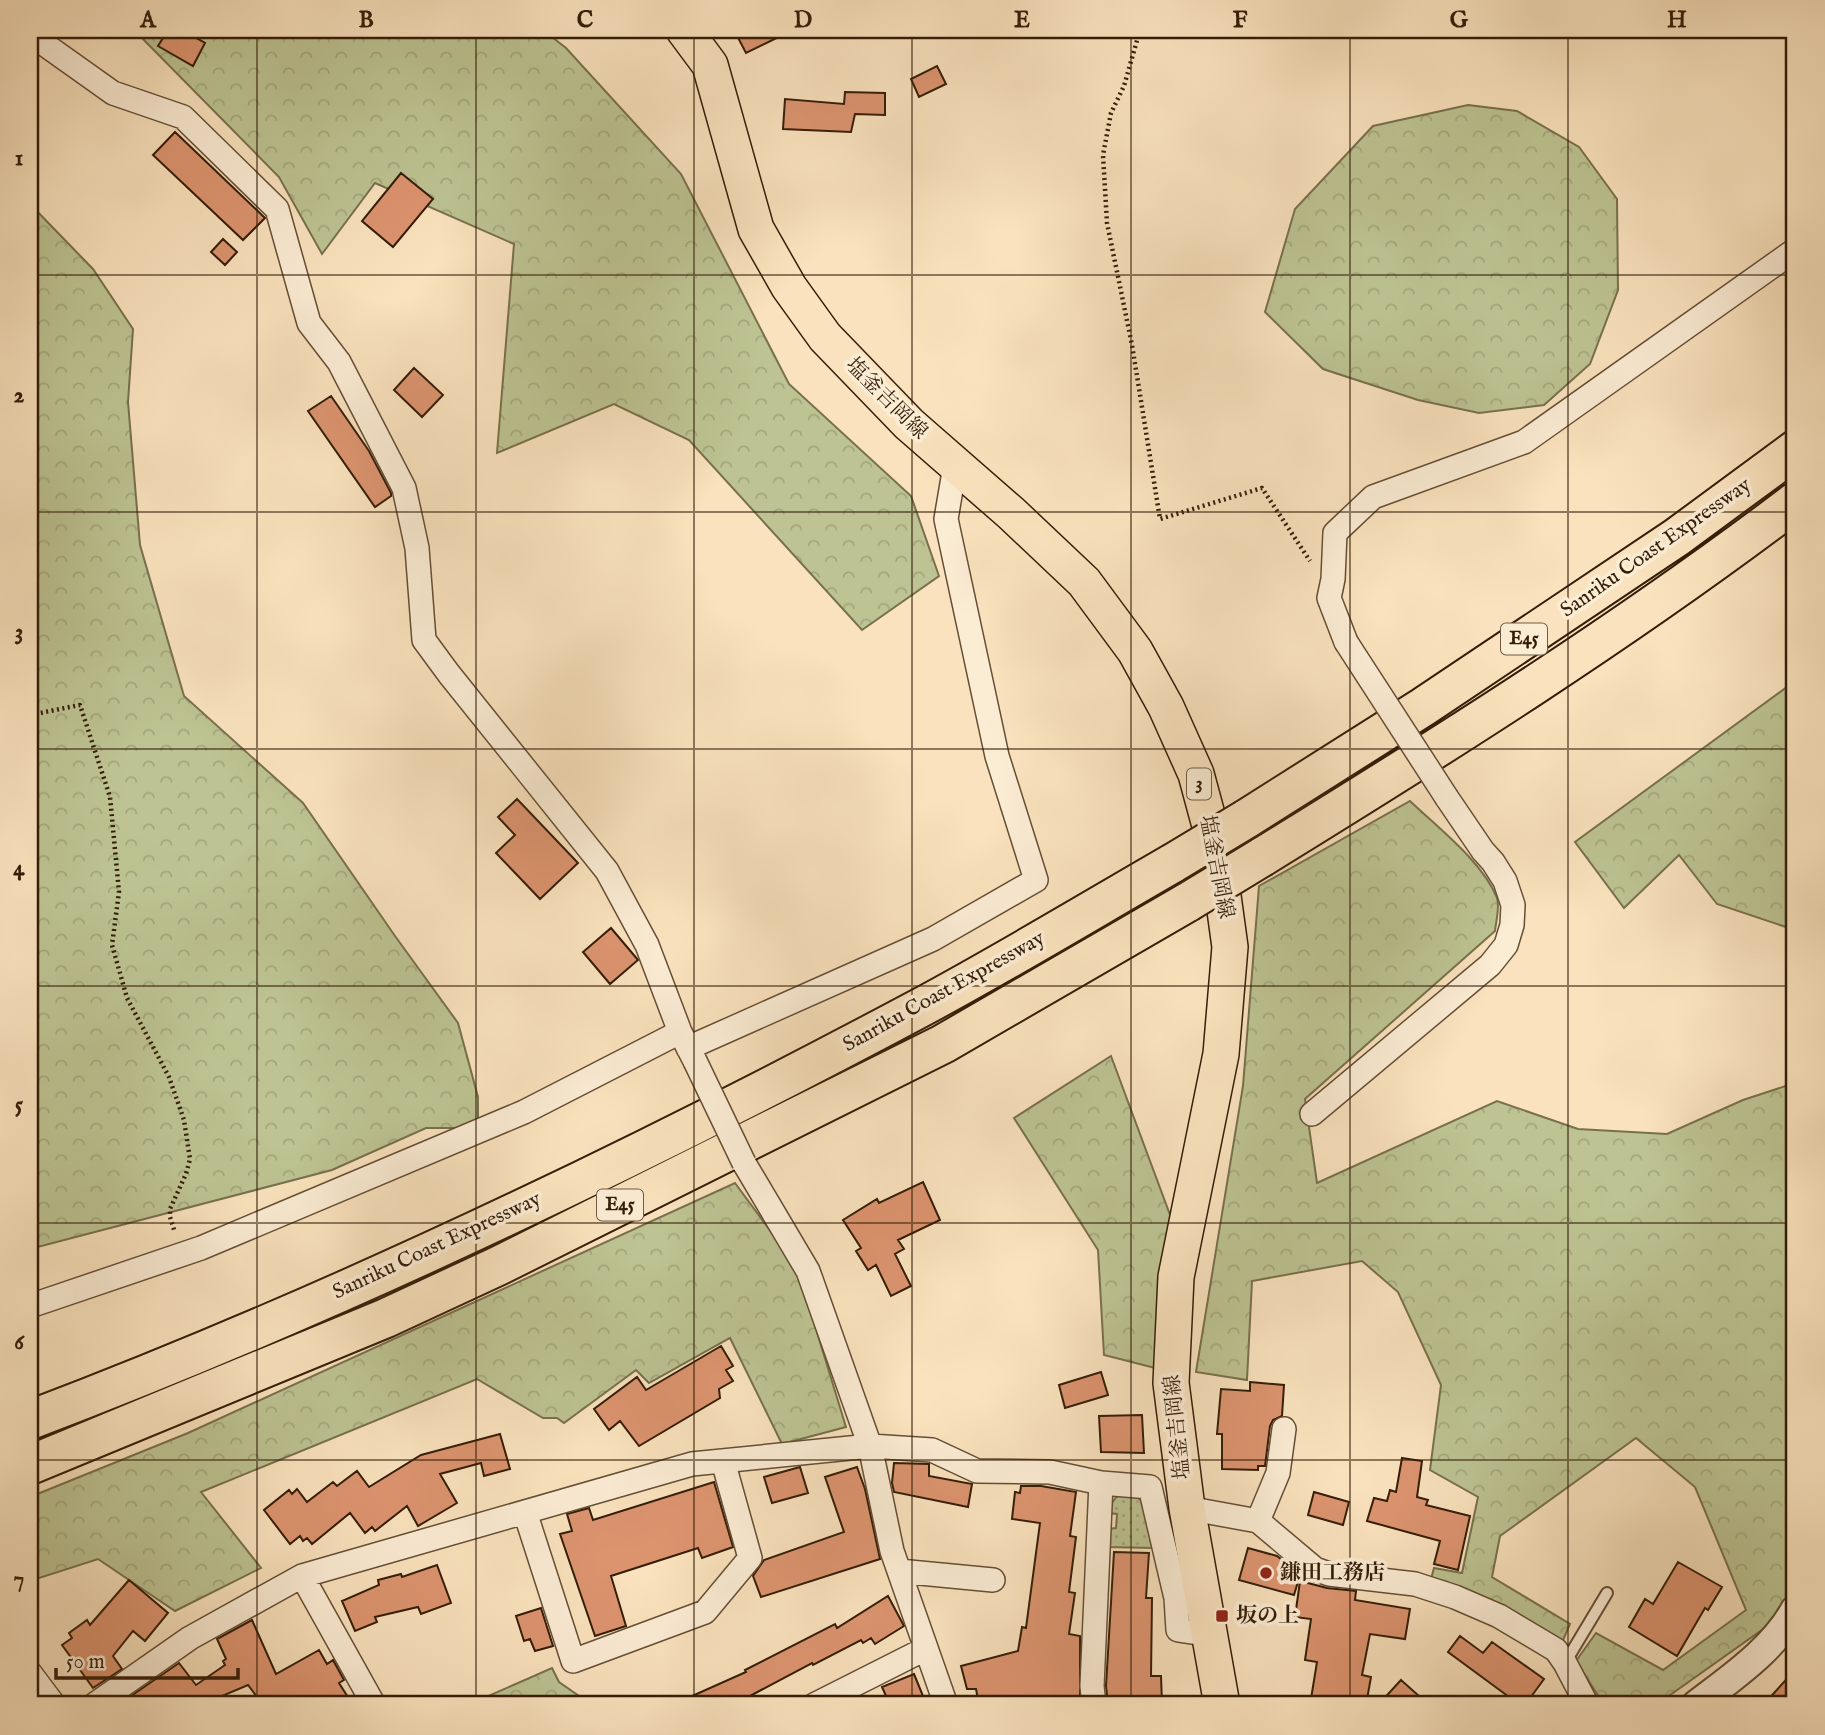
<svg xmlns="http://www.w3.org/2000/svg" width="1825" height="1735" viewBox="0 0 1825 1735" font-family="'IM FELL English','Noto Serif JP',serif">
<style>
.forest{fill:url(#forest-crowns);stroke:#78704d;stroke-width:2}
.park{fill:url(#park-dots);stroke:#78704d;stroke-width:2}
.building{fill:#dc946f;stroke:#341d08;stroke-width:2}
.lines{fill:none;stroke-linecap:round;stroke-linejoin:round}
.service-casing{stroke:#654e35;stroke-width:14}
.minor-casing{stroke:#654e35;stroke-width:26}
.tertiary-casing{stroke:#654e35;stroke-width:32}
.primary-casing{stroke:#341d08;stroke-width:38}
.motorway-casing{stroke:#341d08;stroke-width:42}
.path{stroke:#341d08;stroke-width:4.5;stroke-dasharray:2 3.5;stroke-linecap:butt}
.service{stroke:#fbecd4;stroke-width:10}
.minor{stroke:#fbecd4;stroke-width:23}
.tertiary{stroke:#fbecd4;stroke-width:28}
.primary{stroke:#f9e2bd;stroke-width:35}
.motorway{stroke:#f9e2bd;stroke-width:38}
.minor-bridge-casing{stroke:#654e35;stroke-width:26;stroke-linecap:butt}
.motorway-bridge-casing{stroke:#341d08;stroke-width:42;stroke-linecap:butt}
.minor-bridge{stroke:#fbecd4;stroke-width:23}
.motorway-bridge{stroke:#f9e2bd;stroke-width:38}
.grid{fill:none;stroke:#341d08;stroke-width:2;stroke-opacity:0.55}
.poi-dot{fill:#8f2418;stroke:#fbecd4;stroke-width:2.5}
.labels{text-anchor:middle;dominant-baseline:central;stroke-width:7;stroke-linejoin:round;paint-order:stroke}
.shield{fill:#fbecd4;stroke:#705b45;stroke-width:2}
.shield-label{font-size:19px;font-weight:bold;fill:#341d08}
.street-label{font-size:21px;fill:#341d08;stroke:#fbecd4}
.poi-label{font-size:21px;font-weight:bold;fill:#341d08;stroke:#fbecd4;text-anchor:start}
.neatline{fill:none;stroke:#341d08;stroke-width:2.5}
.grid-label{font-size:23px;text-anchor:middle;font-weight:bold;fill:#341d08}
</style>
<defs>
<pattern id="forest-crowns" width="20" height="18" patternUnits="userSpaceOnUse" patternTransform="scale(1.75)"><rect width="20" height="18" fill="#bdc392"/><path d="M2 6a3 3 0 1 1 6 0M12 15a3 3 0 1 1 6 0" fill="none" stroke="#a3a77c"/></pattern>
<pattern id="park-dots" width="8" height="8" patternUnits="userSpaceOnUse" patternTransform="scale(1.75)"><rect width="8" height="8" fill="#bdc392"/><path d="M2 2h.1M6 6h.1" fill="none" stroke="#a3a77c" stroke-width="1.8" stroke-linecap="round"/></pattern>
</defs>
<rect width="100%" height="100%" fill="#f9e2bd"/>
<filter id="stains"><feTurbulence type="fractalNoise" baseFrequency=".00286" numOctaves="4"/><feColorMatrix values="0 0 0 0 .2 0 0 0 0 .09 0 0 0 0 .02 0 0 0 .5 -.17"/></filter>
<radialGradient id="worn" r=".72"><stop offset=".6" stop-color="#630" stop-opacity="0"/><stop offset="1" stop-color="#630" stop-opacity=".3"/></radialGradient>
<path class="forest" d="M 134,30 L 543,30 L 566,48 L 681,174 L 789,384 L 911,496 L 939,576 L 862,630 L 689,440 L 614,404 L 497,453 L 514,244 L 375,183 L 322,254 L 279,177 Z
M 1468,105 L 1517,111 L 1579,147 L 1617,199 L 1618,290 L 1590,364 L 1544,405 L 1479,413 L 1418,400 L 1323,369 L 1265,312 L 1295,209 L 1373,126 Z
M 30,204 L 93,269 L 133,329 L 128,402 L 140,545 L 184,696 L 303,803 L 395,936 L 458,1023 L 478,1097 L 478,1128 L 426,1128 L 332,1170 L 30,1249 Z
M 1795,681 L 1795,930 L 1717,904 L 1679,855 L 1624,908 L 1575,842 Z
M 1410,801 C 1437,827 1483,862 1497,898 C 1500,907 1496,921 1495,931 L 1305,1099 L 1317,1183 L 1497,1101 L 1578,1129 L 1667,1134 L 1743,1100 L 1795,1083 L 1795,1581 L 1773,1622 L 1656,1705 L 1604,1705 L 1576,1661 L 1596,1633 L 1663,1670 L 1746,1610 L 1695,1487 L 1636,1438 L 1500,1536 L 1492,1577 L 1570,1624 L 1561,1645 L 1431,1579 L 1434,1568 L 1462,1573 L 1478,1497 L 1430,1470 L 1441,1385 L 1398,1292 L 1362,1261 L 1252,1281 L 1247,1380 L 1196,1372 L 1243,1086 L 1259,886 Z
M 1111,1056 L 1173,1223 L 1159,1369 L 1104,1355 L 1098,1250 L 1014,1118 Z
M 735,1183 L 797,1267 L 846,1427 L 782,1444 L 730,1338 L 649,1383 L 636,1370 L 564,1423 L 557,1418 L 543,1418 L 477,1379 L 201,1492 L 261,1568 L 175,1611 L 98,1559 L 30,1581 L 30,1497 L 188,1433 Z
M 552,1668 L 559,1682 L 592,1705 L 468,1705 Z"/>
<path class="park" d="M 1134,1494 L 1144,1503 L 1152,1548 L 1108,1547 L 1108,1529 L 1116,1528 L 1117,1514 L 1108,1513 L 1109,1507 L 1118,1495 Z"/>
<path class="building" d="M 168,30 L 182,30 L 205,43 L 193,66 L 158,46 Z
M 734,30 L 793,30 L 746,53 Z
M 937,66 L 946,84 L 919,97 L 911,79 Z
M 845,92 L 885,93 L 885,115 L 855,114 L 851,132 L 783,129 L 785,99 L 844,104 Z
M 175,132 L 265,218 L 243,240 L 153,155 Z
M 401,173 L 433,199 L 393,247 L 362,221 Z
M 223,239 L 237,252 L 225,265 L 211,252 Z
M 414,368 L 443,395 L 422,417 L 394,390 Z
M 331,396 L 369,451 L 391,493 L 391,496 L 375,507 L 308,411 Z
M 517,799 L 578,863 L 540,899 L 496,853 L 515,835 L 498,817 Z
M 611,928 L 638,960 L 610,984 L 583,952 Z
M 923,1182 L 940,1220 L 898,1240 L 904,1249 L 895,1254 L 911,1286 L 891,1296 L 876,1265 L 868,1270 L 856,1251 L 861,1248 L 843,1220 L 877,1199 L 879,1203 Z
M 721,1346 L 733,1366 L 726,1370 L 733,1381 L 719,1389 L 720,1398 L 639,1446 L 620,1421 L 609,1430 L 594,1409 L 637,1377 L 646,1390 Z
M 1101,1372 L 1108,1395 L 1065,1408 L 1059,1385 Z
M 1250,1382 L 1284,1385 L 1282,1416 L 1273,1420 L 1270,1426 L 1265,1466 L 1258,1466 L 1258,1470 L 1222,1469 L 1222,1434 L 1217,1434 L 1221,1389 L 1250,1391 Z
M 1142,1415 L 1144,1453 L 1101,1452 L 1099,1416 Z
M 500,1434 L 510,1469 L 484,1476 L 481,1463 L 440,1474 L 457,1503 L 418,1526 L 407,1506 L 375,1531 L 372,1527 L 365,1533 L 350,1513 L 312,1544 L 307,1538 L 303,1541 L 300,1536 L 290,1544 L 264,1510 L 289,1490 L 292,1494 L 297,1489 L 307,1502 L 333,1482 L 337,1486 L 357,1471 L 369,1487 L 421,1455 Z
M 1402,1458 L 1422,1461 L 1417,1497 L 1428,1500 L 1426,1505 L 1470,1516 L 1458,1570 L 1434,1564 L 1440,1541 L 1367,1521 L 1374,1498 L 1387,1501 L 1390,1490 L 1396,1492 Z
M 894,1463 L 929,1464 L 929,1476 L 972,1484 L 968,1507 L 894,1492 L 892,1483 Z
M 800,1467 L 808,1493 L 772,1503 L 764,1477 Z
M 857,1467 L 865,1489 L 880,1559 L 761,1597 L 753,1576 L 764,1560 L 844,1532 L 825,1477 Z
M 714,1482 L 733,1547 L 702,1558 L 698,1548 L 611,1576 L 626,1626 L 595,1636 L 560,1534 L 572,1531 L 567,1514 L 589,1508 L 593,1520 Z
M 1021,1486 L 1041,1486 L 1076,1492 L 1070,1536 L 1076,1537 L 1069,1592 L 1075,1593 L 1069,1634 L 1080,1636 L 1080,1705 L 979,1705 L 976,1689 L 967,1689 L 961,1666 L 1018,1651 L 1022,1627 L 1026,1628 L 1040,1523 L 1012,1519 L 1015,1492 L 1020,1493 Z
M 1314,1492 L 1349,1502 L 1343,1525 L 1308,1515 Z
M 1248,1548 L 1277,1556 L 1291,1567 L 1290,1571 L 1300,1575 L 1294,1595 L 1239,1580 Z
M 1114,1552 L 1149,1553 L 1146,1598 L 1152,1598 L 1151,1676 L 1161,1676 L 1162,1703 L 1108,1704 L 1106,1686 Z
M 1678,1562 L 1722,1587 L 1708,1610 L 1705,1608 L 1677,1656 L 1629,1627 L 1645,1599 L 1653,1604 Z
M 437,1565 L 451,1603 L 421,1614 L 418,1607 L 375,1617 L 377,1622 L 355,1631 L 342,1601 L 379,1585 L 378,1580 L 401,1574 L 402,1577 Z
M 129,1580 L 168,1613 L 145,1641 L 133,1631 L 113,1656 L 122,1669 L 93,1688 L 62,1645 L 72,1638 L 69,1633 L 87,1620 L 90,1625 Z
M 1300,1581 L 1327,1588 L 1356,1591 L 1355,1600 L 1410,1609 L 1405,1639 L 1370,1634 L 1362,1675 L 1371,1677 L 1366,1705 L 1310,1705 L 1317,1662 L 1305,1660 L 1311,1619 L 1295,1617 Z
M 888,1596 L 904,1626 L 875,1644 L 871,1638 L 863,1643 L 861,1640 L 813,1665 L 812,1663 L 748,1697 L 749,1700 L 738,1705 L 672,1705 L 746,1672 L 745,1670 L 835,1624 L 837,1628 Z
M 541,1608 L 553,1646 L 535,1651 L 530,1639 L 524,1641 L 516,1616 Z
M 252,1620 L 276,1674 L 319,1650 L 327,1664 L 333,1660 L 344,1680 L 339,1683 L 353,1705 L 263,1705 L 248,1685 L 217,1698 L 209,1704 L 211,1705 L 118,1705 L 179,1663 L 196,1685 L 225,1665 L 223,1661 L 226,1659 L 217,1639 Z
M 1460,1636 L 1483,1653 L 1492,1642 L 1544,1679 L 1525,1705 L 1520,1705 L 1448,1652 Z
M 1795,1670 L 1795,1705 L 1763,1705 Z
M 914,1674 L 923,1696 L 901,1705 L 890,1705 L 882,1687 Z
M 1401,1680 L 1429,1705 L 1378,1705 Z"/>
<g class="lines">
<g class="service-casing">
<path id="service" d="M 1565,1663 L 1607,1593"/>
</g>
<g class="minor-casing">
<path id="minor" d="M 30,34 L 113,93 L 183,117 L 277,209 L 309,323 L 339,362 L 404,488 L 417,548 L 424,640 L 449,674 L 607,871 L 647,945 L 680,1032 L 695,1061
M 1346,642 L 1329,598 L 1333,579 L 1335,533 L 1373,497 L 1524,442 L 1795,250
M 688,1048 L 933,939 L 1036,880 L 997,756 L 946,519 L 955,466
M 1312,1114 L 1490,965 L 1506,945 L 1512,925 L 1513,905 L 1505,881 L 1493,862 L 1483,851 L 1447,798
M 744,1163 L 808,1271 L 870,1446 L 892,1551 L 946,1705
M 30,1306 L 201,1248 L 524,1112 L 680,1032
M 1101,1483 L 1150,1487 L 1176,1598 L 1178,1630 L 1211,1635
M 1187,1508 L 1258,1521 L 1315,1569 L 1329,1574 L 1415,1584 L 1455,1597 L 1499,1616 L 1556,1650 L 1565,1663 L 1587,1705
M 525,1512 L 573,1661 L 705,1612 L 750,1558 L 723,1461
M 1258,1521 L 1278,1473 L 1284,1429
M 899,1571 L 993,1580
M 302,1576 L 374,1705
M 30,1673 L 54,1705
M 94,1705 L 190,1638 L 302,1576 L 692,1464 L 870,1446 L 932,1450 L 977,1471 L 1050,1472 L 1101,1483 L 1092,1686 L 1094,1705
M 814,1705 L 925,1649"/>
</g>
<g class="tertiary-casing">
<path id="tertiary" d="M 1696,1705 C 1731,1678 1773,1650 1795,1610"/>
</g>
<g class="primary-casing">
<path id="primary" d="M 684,30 L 710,65 L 756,229 L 789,287 L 825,337 L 909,424 L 1011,513 L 1084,582 L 1135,651 L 1166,707 L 1196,774 L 1217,852 L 1230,947 L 1221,1054 L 1176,1277 L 1171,1383 L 1187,1508 L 1222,1705"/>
</g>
<g class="motorway-casing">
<path id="motorway" d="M 1246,819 L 1423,707 L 1677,537 L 1795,450
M 1262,857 C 1444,745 1625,631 1795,502
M 30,1420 C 334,1305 631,1162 918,1009 C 1004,963 1088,912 1173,863
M 30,1465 L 386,1318 L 498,1266 L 943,1044 L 1188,902"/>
</g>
<path class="path" d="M 1140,30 L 1124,86 L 1111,113 L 1103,155 L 1107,223 L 1132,345 L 1160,519 L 1262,488 L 1310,561
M 30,715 L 80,705 L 110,797 L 119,892 L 112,945 L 127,998 L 169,1077 L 184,1120 L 190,1159 L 186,1174 L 170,1209 L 170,1217 L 175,1233"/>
<use href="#service" class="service"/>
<use href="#minor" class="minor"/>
<use href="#tertiary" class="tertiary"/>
<use href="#primary" class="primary"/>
<use href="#motorway" class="motorway"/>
<g class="minor-bridge-casing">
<path id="minor-bridge" d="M 1346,642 L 1447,798
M 695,1061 L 744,1163"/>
</g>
<g class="motorway-bridge-casing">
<path id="motorway-bridge" d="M 1173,863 L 1246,819
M 1188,902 L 1262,857"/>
</g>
<use href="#minor-bridge" class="minor-bridge"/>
<use href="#motorway-bridge" class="motorway-bridge"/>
</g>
<path class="grid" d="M 257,30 L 257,1705M 476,30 L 476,1705M 694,30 L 694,1705M 912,30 L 912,1705M 1131,30 L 1131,1705M 1350,30 L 1350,1705M 1568,30 L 1568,1705M 30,275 L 1795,275M 30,512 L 1795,512M 30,749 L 1795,749M 30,986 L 1795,986M 30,1223 L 1795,1223M 30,1460 L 1795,1460"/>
<g class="poi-dot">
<circle cx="1266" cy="1573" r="7"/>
<rect x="1215" y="1609" width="14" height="14" rx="3.5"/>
</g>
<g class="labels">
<g class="shield">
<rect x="1501" y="623.5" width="46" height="31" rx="5"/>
<rect x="1187" y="768.5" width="24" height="31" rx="5"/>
<rect x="597" y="1189.5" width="46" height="31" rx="5"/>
</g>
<g class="shield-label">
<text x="1524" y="639">E45</text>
<text x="1199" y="784">3</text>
<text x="620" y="1205">E45</text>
</g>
<g class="street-label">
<text transform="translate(886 399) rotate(45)">塩釜吉岡線</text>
<text transform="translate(1656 548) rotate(-35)">Sanriku Coast Expressway</text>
<text transform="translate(1216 867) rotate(79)">塩釜吉岡線</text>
<text transform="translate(944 992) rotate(-29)">Sanriku Coast Expressway</text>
<text transform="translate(437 1246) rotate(-25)">Sanriku Coast Expressway</text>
<text transform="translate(1178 1427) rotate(-96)">塩釜吉岡線</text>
</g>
<g class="poi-label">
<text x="1280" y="1573">鎌田工務店</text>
<text x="1236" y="1616">坂の上</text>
</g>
</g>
<rect width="1825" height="1735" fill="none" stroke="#f9e2bd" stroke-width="77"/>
<path d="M56 1668v10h182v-10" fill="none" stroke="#341d08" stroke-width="3.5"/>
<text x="66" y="1668" font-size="21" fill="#341d08" stroke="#fbecd4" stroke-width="5" paint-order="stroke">50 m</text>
<rect x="38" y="38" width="1748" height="1658" class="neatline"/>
<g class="grid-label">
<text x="148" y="27">A</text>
<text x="366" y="27">B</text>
<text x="585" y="27">C</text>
<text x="803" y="27">D</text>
<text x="1022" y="27">E</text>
<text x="1240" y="27">F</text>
<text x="1459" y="27">G</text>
<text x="1677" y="27">H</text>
<text x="19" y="165">1</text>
<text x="19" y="402">2</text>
<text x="19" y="639">3</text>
<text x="19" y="875">4</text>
<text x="19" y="1112">5</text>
<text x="19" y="1349">6</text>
<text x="19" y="1586">7</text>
</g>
<rect width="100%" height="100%" filter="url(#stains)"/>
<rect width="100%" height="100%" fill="url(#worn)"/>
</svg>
